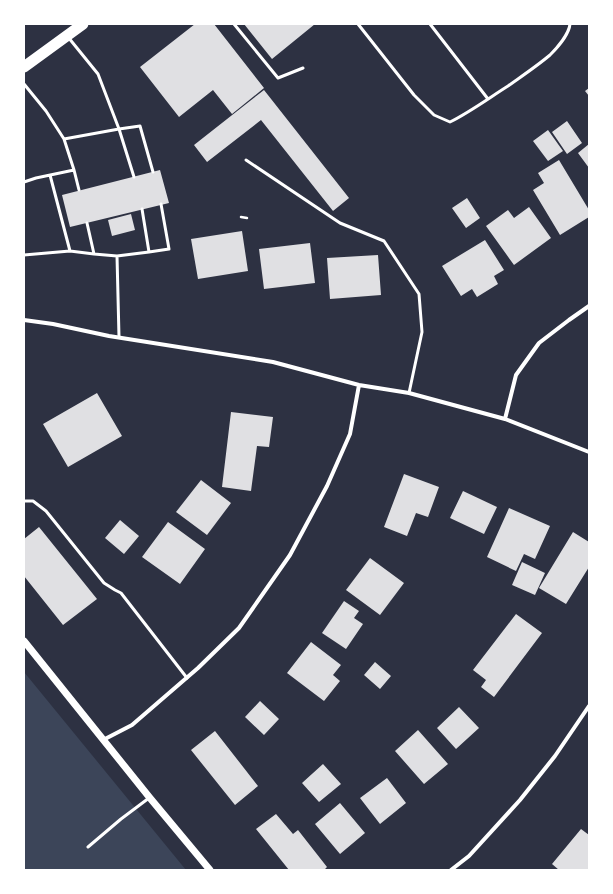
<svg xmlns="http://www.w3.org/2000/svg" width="613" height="894" viewBox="0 0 613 894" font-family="Rubik,sans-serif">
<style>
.green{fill:#3c4559}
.building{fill:#e0e0e3}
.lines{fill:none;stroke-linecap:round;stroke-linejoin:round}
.path{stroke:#fff;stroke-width:2.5}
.service{stroke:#fff;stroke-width:3}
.minor{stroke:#fff;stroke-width:4}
.tertiary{stroke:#fff;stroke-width:7}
.trunk{stroke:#fff;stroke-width:11}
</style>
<rect width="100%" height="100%" fill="#2d3142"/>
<path class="green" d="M 24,672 L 186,870 L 24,870 Z"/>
<path class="building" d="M 195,24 L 214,24 L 264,88 L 232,114 L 213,90 L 179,117 L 140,67 Z
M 244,24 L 315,24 L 272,59 Z
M 589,88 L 589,96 L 585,91 Z
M 264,90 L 349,198 L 333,211 L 261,120 L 207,162 L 194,145 Z
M 567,121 L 582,143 L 567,154 L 552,132 Z
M 548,130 L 563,151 L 548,161 L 533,141 Z
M 589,144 L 589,168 L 578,153 Z
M 559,160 L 589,210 L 589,217 L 560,235 L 533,190 L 544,183 L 538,173 Z
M 160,170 L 169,203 L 70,227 L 62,195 Z
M 467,198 L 480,218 L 466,228 L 452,208 Z
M 529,207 L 551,238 L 514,265 L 486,226 L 508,210 L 514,218 Z
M 131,214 L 135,230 L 112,236 L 108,220 Z
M 242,231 L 248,271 L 198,279 L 191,239 Z
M 485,240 L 504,270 L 494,276 L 498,284 L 477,297 L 472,289 L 461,296 L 442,266 Z
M 310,243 L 315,283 L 264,289 L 259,249 Z
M 378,255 L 381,295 L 330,299 L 327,258 Z
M 97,393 L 122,436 L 68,467 L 43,424 Z
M 231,412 L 273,417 L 269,447 L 257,446 L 251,491 L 222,487 Z
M 404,474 L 439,487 L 428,517 L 416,513 L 407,536 L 384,527 Z
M 201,480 L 231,503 L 207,535 L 176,512 Z
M 463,491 L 497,507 L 484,534 L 450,518 Z
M 509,508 L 550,526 L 535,559 L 524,554 L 516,571 L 487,557 Z
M 120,520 L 139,536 L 124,554 L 105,538 Z
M 168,522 L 205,549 L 180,584 L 142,557 Z
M 39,527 L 97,599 L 63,625 L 24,576 L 24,539 Z
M 573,532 L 589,542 L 589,567 L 566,604 L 539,588 Z
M 370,558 L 404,583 L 380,615 L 346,590 Z
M 522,562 L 545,573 L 535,595 L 512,585 Z
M 344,601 L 359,611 L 354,618 L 363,624 L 346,649 L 322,633 Z
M 516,614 L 542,633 L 494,697 L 481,687 L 486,680 L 473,670 Z
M 311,642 L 341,665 L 333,675 L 340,681 L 324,701 L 287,673 Z
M 375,662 L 391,676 L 380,689 L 364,675 Z
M 260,701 L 279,719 L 264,735 L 245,717 Z
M 459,707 L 479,728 L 456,749 L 437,728 Z
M 418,730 L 448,764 L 424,784 L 395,751 Z
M 215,731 L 258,786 L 235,805 L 191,750 Z
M 323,764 L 341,784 L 319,802 L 302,783 Z
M 387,778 L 406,803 L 380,824 L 360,798 Z
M 340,803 L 365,833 L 340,854 L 315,824 Z
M 276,814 L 293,834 L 298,830 L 327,867 L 324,870 L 289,870 L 256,829 Z
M 581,829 L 589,835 L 589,870 L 559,870 L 552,864 Z"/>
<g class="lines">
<path class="path" d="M 241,217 L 247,218"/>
<path class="service" d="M 234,24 L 278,78 L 303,68
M 358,24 L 414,95 L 434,115 L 450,122 C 470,112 489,98 508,86 C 522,76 537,66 550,55 C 557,48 569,34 570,24
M 430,24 L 488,99
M 68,37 L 98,74 L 119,129 L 140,126 L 153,172
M 24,84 L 46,111 L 64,139
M 246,160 L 340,223 L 384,241 L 419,294 L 422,332 L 409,393
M 74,170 L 79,190
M 50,175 L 70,251
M 24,182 L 36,178 L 74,170 L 64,139 L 119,129 L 134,177
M 87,223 L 94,254
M 149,252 L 169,249 L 161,204
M 24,255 L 70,251 L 94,254 L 117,256
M 119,337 L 117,256 L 149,252 L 142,209
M 24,501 L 33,501 L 46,511 L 104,583 L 115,590 L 121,593 L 187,678
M 88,847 L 121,819 L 149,798"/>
<path class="minor" d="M 24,320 L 53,324 L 109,336 L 273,362 L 359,385 L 409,393 L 505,419 L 589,452
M 505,419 L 516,375 L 539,343 L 569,320 L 589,306
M 103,740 L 132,725 L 198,668 L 239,628 L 290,555 L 327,486 L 350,434 L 359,385
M 451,870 L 469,856 L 520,800 L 555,756 L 589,706"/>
<path class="tertiary" d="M 24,641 L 150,798 L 210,870"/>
<path class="trunk" d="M 24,67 L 83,24"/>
</g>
<rect width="613" height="894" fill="none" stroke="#ffffff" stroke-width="50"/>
</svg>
